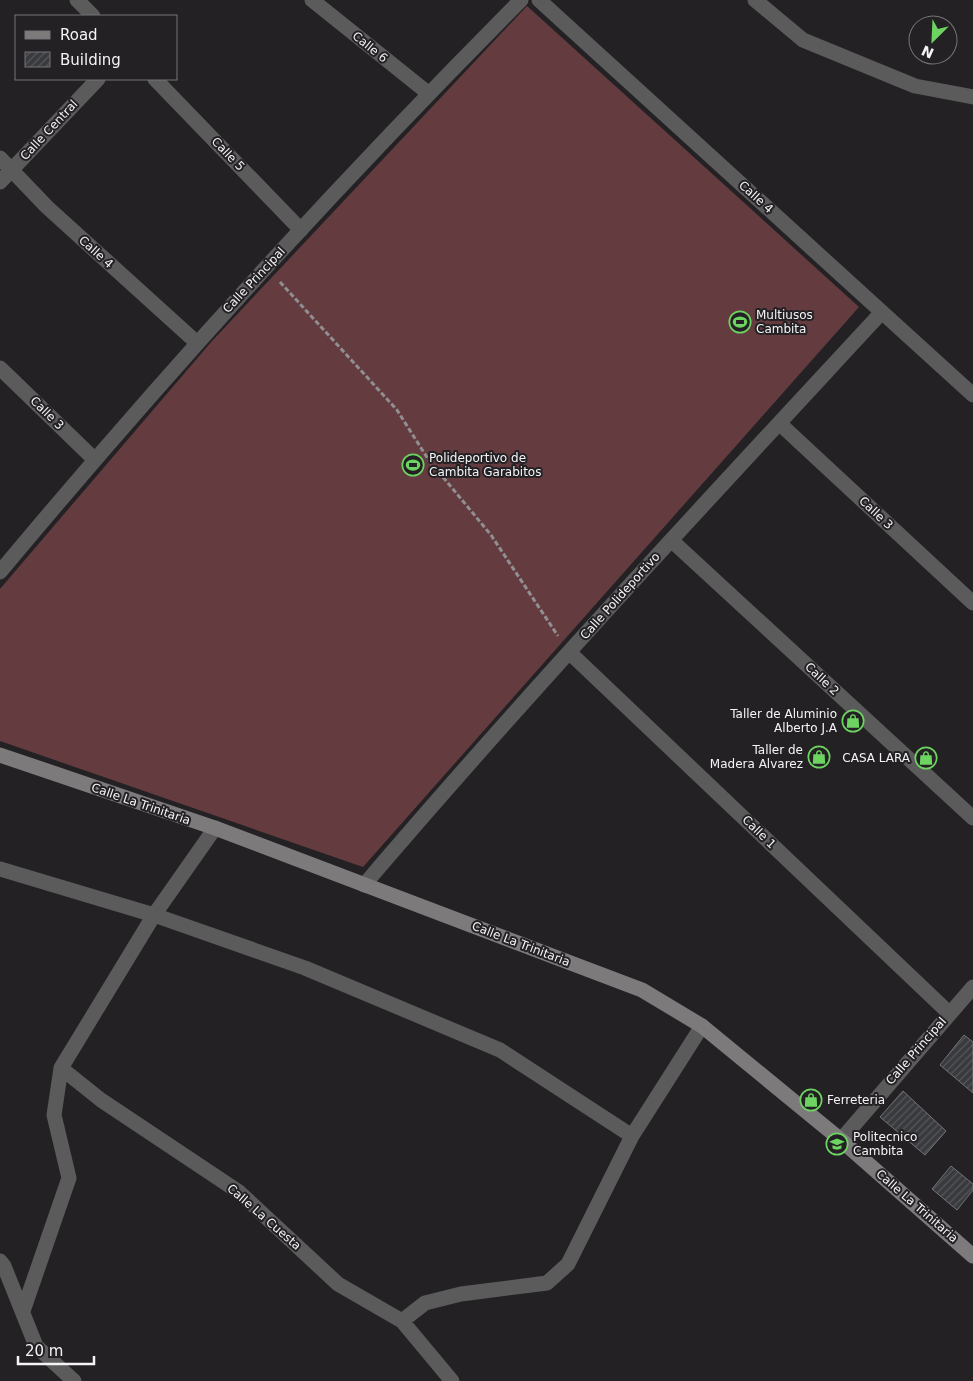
<svg xmlns="http://www.w3.org/2000/svg" width="973" height="1381" viewBox="0 0 973 1381" font-family="'DejaVu Sans',sans-serif">
<style>
.pitch{fill:#643c3f}
.building{fill:url(#building-hatch);stroke:#727376}
.lines{fill:none;stroke-linecap:round;stroke-linejoin:round}
.path{stroke:#908e91;stroke-width:3;stroke-dasharray:5 2.5;stroke-linecap:butt}
.street{stroke:#5c5b5b;stroke-width:15}
.secondary{stroke:#7d7a7c;stroke-width:15}
.labels{text-anchor:middle;dominant-baseline:central;stroke-width:4;stroke-linejoin:round;paint-order:stroke}
.street-label{font-size:12px;fill:#f4f3f5;stroke:#232124}
.poi-label{font-size:12px;fill:#f4f3f5;stroke:#232124;text-anchor:start}
</style>
<defs>
<pattern id="building-hatch" width="6" height="6" patternUnits="userSpaceOnUse" patternTransform="scale(1.25)"><rect width="6" height="6" fill="#393a3d"/><path d="M-1 1l2-2M0 6l6-6M5 7l2-2" fill="none" stroke="#56575a"/></pattern>
</defs>
<rect width="100%" height="100%" fill="#232124"/>
<path class="pitch" d="M 527,6 L 859,307 L 363,867 L 0,741 L 0,589 L 212,341 Z"/>
<path class="building" d="M 964,1035 L 973,1042 L 973,1093 L 940,1065 Z
M 903,1091 L 946,1131 L 925,1155 L 880,1117 Z
M 951,1166 L 973,1184 L 973,1190 L 957,1210 L 932,1189 Z"/>
<g class="lines">
<path class="path" d="M 280,282 L 397,410 L 428,459 L 491,535 L 558,636"/>
<path class="street" d="M 77,0 L 93,16
M 312,0 L 428,93
M 539,0 L 973,395
M 755,0 L 803,40 L 915,86 L 973,97
M 155,79 L 301,230
M 0,158 L 47,207 L 196,342
M 0,182 L 98,79
M 0,368 L 94,459
M 779,423 L 973,603
M 671,540 L 973,818
M 0,572 C 165,374 339,183 521,0
M 569,652 L 949,1013
M 0,869 L 154,915 L 305,968 L 500,1050 L 632,1136
M 364,885 C 531,689 707,501 882,312
M 61,1068 L 101,1100 L 239,1192 L 338,1284 L 402,1321 L 452,1381
M 841,1140 L 973,987
M 0,1261 L 4,1266 L 36,1346 L 74,1381
M 23,1311 L 69,1178 L 54,1115 L 61,1068 L 154,915 L 215,828
M 402,1321 L 425,1303 L 461,1294 L 547,1283 L 568,1264 L 632,1136 L 702,1026"/>
<path class="secondary" d="M 0,755 L 215,828 L 642,990 L 702,1026 L 841,1140 L 973,1256"/>
</g>
<defs>
<g id="stadium-ring" transform="scale(1.125)"><circle r="9.5" fill="#232124" stroke="#6dd361" stroke-width="1.5"/><path d="M0-5a6.5 5 0 1 0 0 10a6.5 5 0 1 0 0-10ZM-3.5-1.8h7v3.6h-7Z" fill="#6dd361"/></g>
<g id="shop-ring" transform="scale(1.125)"><circle r="9.5" fill="#232124" stroke="#6dd361" stroke-width="1.5"/><path d="M-5-2.5h2.3a2.7 3.5 0 0 1 5.4 0H5L5.5 6h-11ZM-1.5-2.5h3a1.5 2.3 0 0 0-3 0Z" fill="#6dd361"/></g>
<g id="school-ring" transform="scale(1.125)"><circle r="9.5" fill="#232124" stroke="#6dd361" stroke-width="1.5"/><path d="M0-5L7-2L0 1L-7-2ZM-4 1L0 2.5L4 1V4Q0 6-4 4Z" fill="#6dd361"/></g>
</defs>
<g fill-rule="evenodd">
<use href="#stadium-ring" x="740" y="322"/>
<use href="#stadium-ring" x="413" y="465"/>
<use href="#shop-ring" x="853" y="721"/>
<use href="#shop-ring" x="819" y="757"/>
<use href="#shop-ring" x="926" y="758"/>
<use href="#shop-ring" x="811" y="1100"/>
<use href="#school-ring" x="837" y="1144"/>
</g>
<g class="labels">
<g class="street-label">
<text transform="translate(370 47) rotate(39)">Calle 6</text>
<text transform="translate(49 130) rotate(-47)">Calle Central</text>
<text transform="translate(228 154) rotate(46)">Calle 5</text>
<text transform="translate(756 197) rotate(42)">Calle 4</text>
<text transform="translate(96 252) rotate(42)">Calle 4</text>
<text transform="translate(254 280) rotate(-47)">Calle Principal</text>
<text transform="translate(47 413) rotate(44)">Calle 3</text>
<text transform="translate(876 513) rotate(43)">Calle 3</text>
<text transform="translate(620 596) rotate(-48)">Calle Polideportivo</text>
<text transform="translate(822 679) rotate(43)">Calle 2</text>
<text transform="translate(141 804) rotate(19)">Calle La Trinitaria</text>
<text transform="translate(759 832) rotate(44)">Calle 1</text>
<text transform="translate(521 944) rotate(21)">Calle La Trinitaria</text>
<text transform="translate(916 1051) rotate(-49)">Calle Principal</text>
<text transform="translate(917 1206) rotate(41)">Calle La Trinitaria</text>
<text transform="translate(264 1217) rotate(41)">Calle La Cuesta</text>
</g>
<g class="poi-label">
<text x="756" y="315">Multiusos<tspan x="756" dy="14">Cambita</tspan></text>
<text x="429" y="458">Polideportivo de<tspan x="429" dy="14">Cambita Garabitos</tspan></text>
<text x="837" y="714" text-anchor="end">Taller de Aluminio<tspan x="837" dy="14">Alberto J.A</tspan></text>
<text x="803" y="750" text-anchor="end">Taller de<tspan x="803" dy="14">Madera Alvarez</tspan></text>
<text x="910" y="758" text-anchor="end">CASA LARA</text>
<text x="827" y="1100">Ferreteria</text>
<text x="853" y="1137">Politecnico<tspan x="853" dy="14">Cambita</tspan></text>
</g>
</g>
<rect x="15" y="15" width="162" height="65" fill="#232124" stroke="#777578"/>
<rect x="25" y="31" width="25" height="8" fill="#7d7a7c" stroke="#777578"/>
<text x="60" y="40" font-size="15" fill="#f4f3f5">Road</text>
<rect x="25" y="52" width="25" height="15" fill="url(#building-hatch)" stroke="#777578"/>
<text x="60" y="65" font-size="15" fill="#f4f3f5">Building</text>
<g transform="translate(933 40) rotate(204)"><circle r="24" fill="#232124" stroke="#777578"/>
<path d="M0-4L9 19L0 12L-9 19Z" fill="#6dd361"/>
<text y="-8" font-size="14" font-weight="bold" text-anchor="middle" fill="#f4f3f5">N</text>
</g>
<path d="M18 1356v8h76v-8" fill="none" stroke="#f4f3f5" stroke-width="2.5"/>
<text x="25" y="1356" font-size="15" fill="#f4f3f5" stroke="#232124" stroke-width="4" paint-order="stroke">20 m</text>
</svg>
